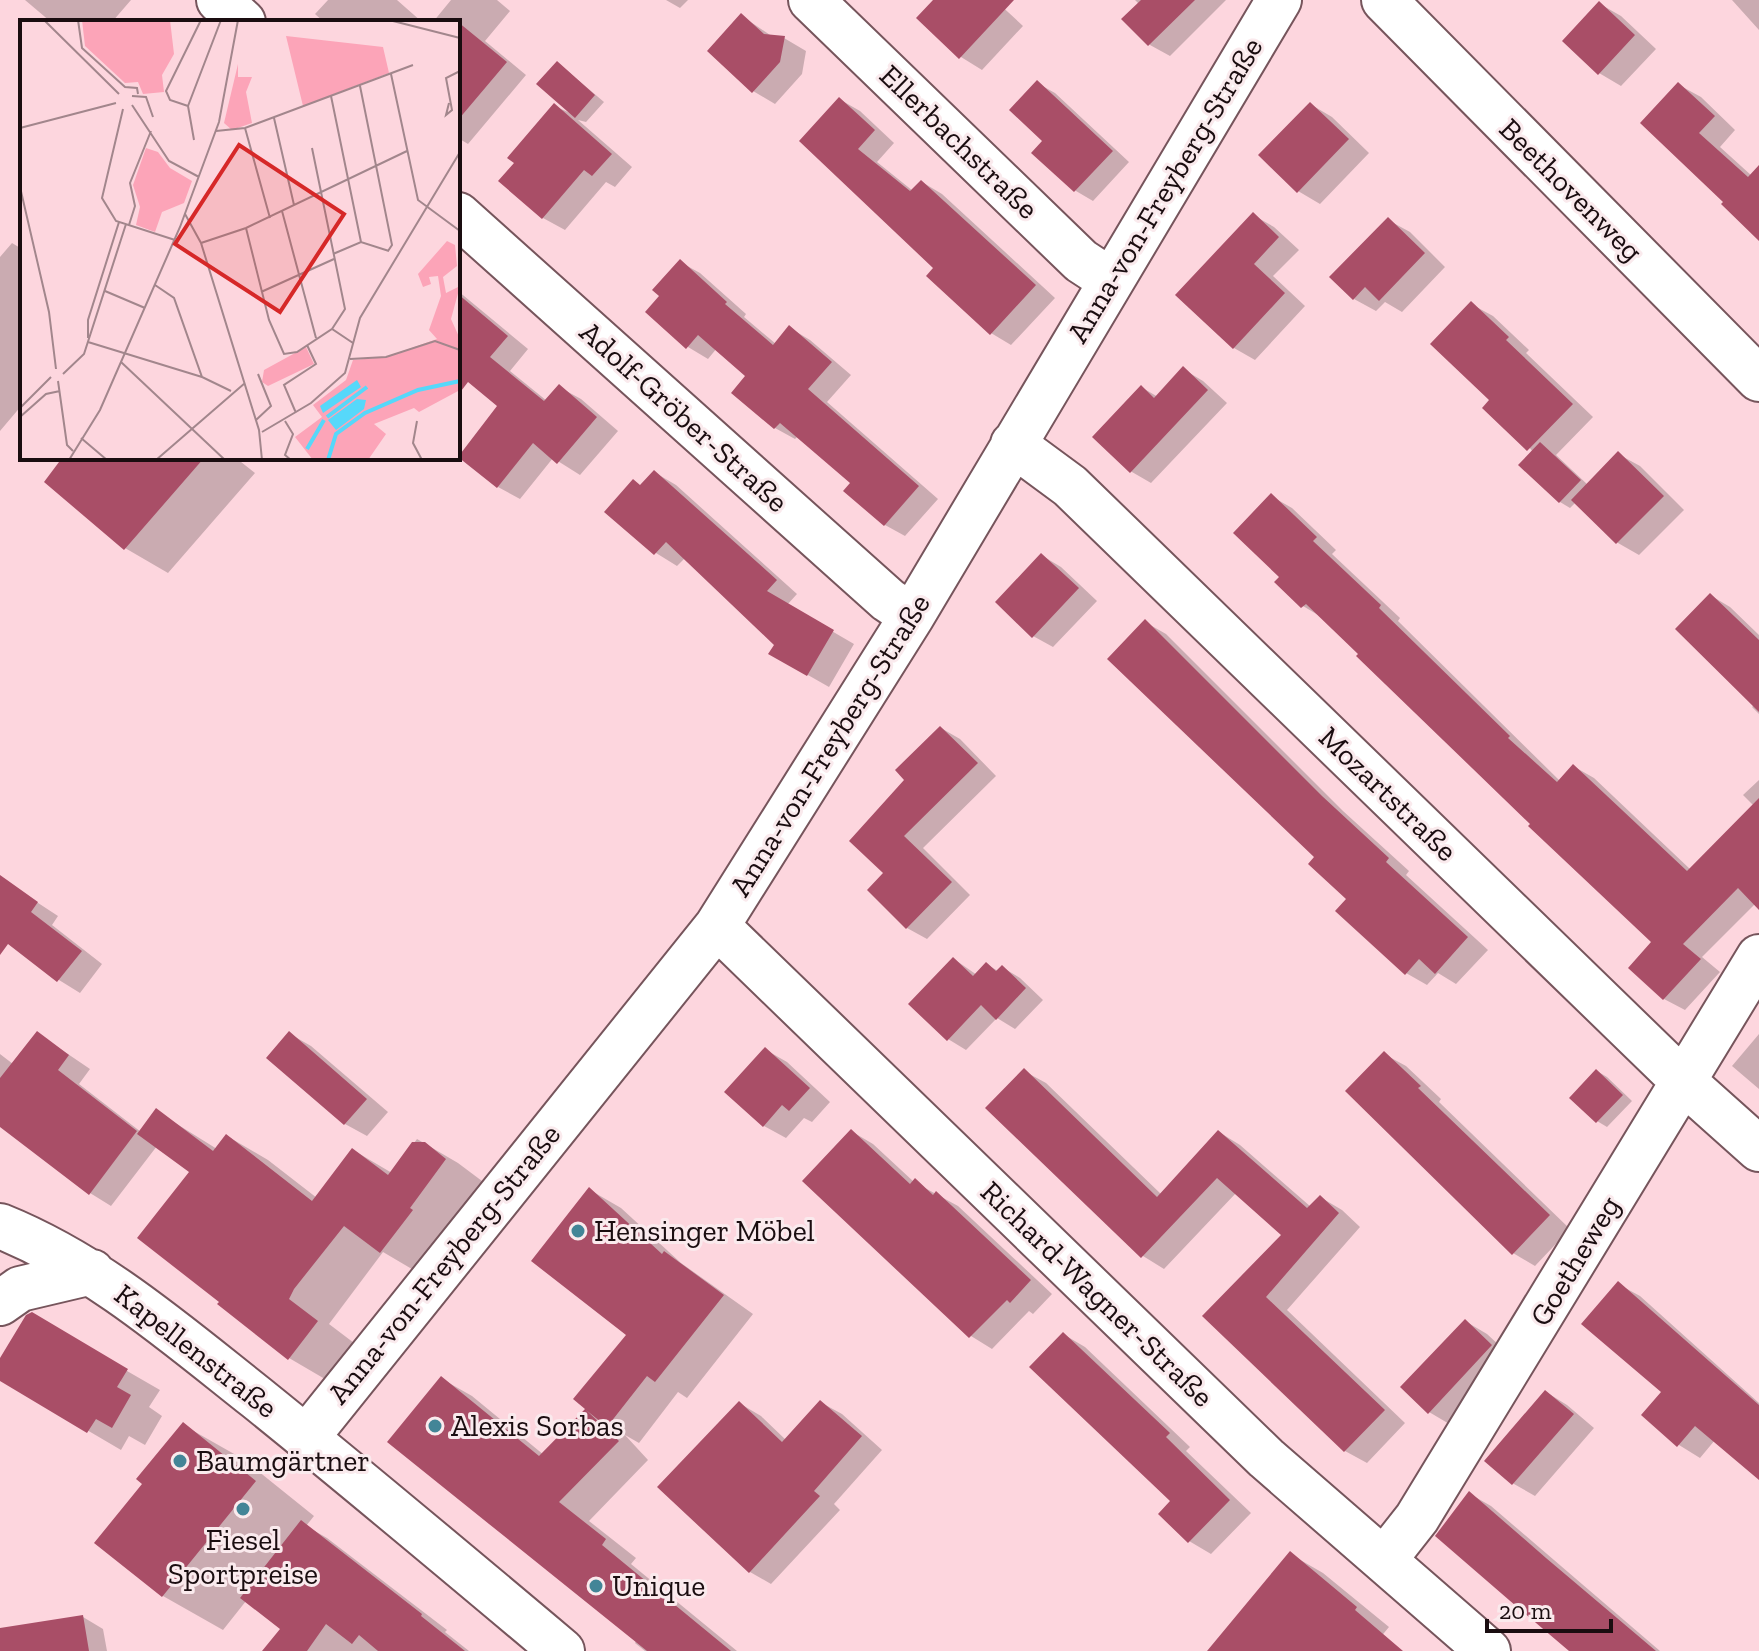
<svg xmlns="http://www.w3.org/2000/svg" width="1759" height="1651" viewBox="0 0 1759 1651" font-family="'Zilla Slab',serif">
<style>
.shadow{fill:#0003}
.building{fill:#a94e67}
.lines{fill:none;stroke-linecap:round;stroke-linejoin:round}
.minor-casing{stroke:#76555c;stroke-width:48}
.tertiary-casing{stroke:#76555c;stroke-width:48}
.minor{stroke:#fff;stroke-width:44}
.tertiary{stroke:#fff;stroke-width:44}
.poi-dot{fill:#438597;stroke:#faeaed;stroke-width:3}
.labels{text-anchor:middle;dominant-baseline:central;stroke-width:6;stroke-linejoin:round;paint-order:stroke}
.street-label{font-size:30px;fill:#1a0d10;stroke:#faeaed}
.poi-label{font-size:30px;fill:#1a0d10;stroke:#faeaed;text-anchor:start}
.inset-river{fill:none;stroke:#56d8fa;stroke-width:4}
.inset-road{fill:none;stroke:#a2868c;stroke-width:2}
.view{fill:#d62828;fill-opacity:0.15;stroke:#d62828;stroke-width:4}
.inset-edge{fill:none;stroke:#1a0d10;stroke-width:4}
</style>
<rect width="100%" height="100%" fill="#fdd6de"/>
<path class="shadow" d="M 25,0 L 131,0 L 112,22 L 51,22 Z
M 328,0 L 397,0 L 422,22 L 324,22 L 315,14 Z
M 451,0 L 497,0 L 510,11 L 485,41 L 526,75 L 468,144 L 458,138 L 458,22 L 433,22 Z
M 666,0 L 688,0 L 680,8 Z
M 936,0 L 995,0 L 1023,26 L 982,70 L 961,57 Z
M 1135,0 L 1226,0 L 1170,56 L 1150,45 L 1124,19 L 1139,4 Z
M 1732,0 L 1759,0 L 1759,30 Z
M 1600,4 L 1621,16 L 1656,49 L 1621,86 L 1599,73 Z
M 742,16 L 773,37 L 784,38 L 806,51 L 802,74 L 775,104 L 753,91 Z
M 558,63 L 604,102 L 586,122 L 578,120 L 632,167 L 615,187 L 606,182 L 565,230 L 543,218 L 501,181 L 517,162 L 554,106 L 575,115 Z
M 1037,83 L 1055,93 L 1129,162 L 1093,201 L 1076,191 L 1034,152 L 1045,141 Z
M 1679,85 L 1701,97 L 1735,130 L 1720,147 L 1752,176 L 1759,168 L 1759,238 L 1724,204 Z
M 839,99 L 860,111 L 894,143 L 877,162 L 913,191 L 922,182 L 942,194 L 1055,298 L 1011,345 L 991,333 L 936,268 L 801,141 Z
M 1310,104 L 1332,117 L 1369,153 L 1320,204 L 1298,191 Z
M 1253,215 L 1274,227 L 1299,250 L 1273,276 L 1305,306 L 1255,360 L 1234,348 L 1178,295 Z
M 1388,220 L 1410,232 L 1445,267 L 1402,312 L 1385,302 L 1376,311 L 1354,299 Z
M 12,243 L 22,249 L 22,405 L 0,431 L 0,257 Z
M 680,262 L 700,273 L 746,314 L 744,317 L 776,344 L 790,328 L 810,340 L 851,375 L 827,402 L 938,499 L 905,536 L 885,525 L 853,483 L 798,436 L 795,439 L 775,428 L 748,376 L 717,348 L 708,359 L 688,347 L 662,295 Z
M 458,291 L 528,349 L 510,371 L 547,401 L 559,387 L 581,399 L 618,431 L 580,475 L 553,458 L 520,499 L 498,487 L 500,406 L 458,371 Z
M 1471,304 L 1493,316 L 1529,350 L 1526,353 L 1593,417 L 1556,455 L 1588,485 L 1618,454 L 1640,466 L 1684,510 L 1639,555 L 1618,543 L 1576,502 L 1570,508 L 1560,502 L 1521,465 L 1533,452 L 1492,400 Z
M 1183,369 L 1203,381 L 1227,403 L 1151,483 L 1132,472 L 1094,437 L 1141,387 L 1158,397 Z
M 64,458 L 236,458 L 255,473 L 168,573 L 125,548 Z
M 654,472 L 676,485 L 797,594 L 787,605 L 854,644 L 829,687 L 771,654 L 776,645 L 685,558 L 677,566 L 656,553 L 607,512 L 642,486 Z
M 1271,496 L 1292,508 L 1336,550 L 1332,554 L 1400,618 L 1398,621 L 1560,781 L 1573,766 L 1594,778 L 1691,870 L 1759,837 L 1759,905 L 1756,903 L 1702,957 L 1720,972 L 1685,1010 L 1664,999 L 1654,942 L 1361,654 L 1323,618 L 1303,606 L 1282,577 Z
M 1041,555 L 1061,567 L 1097,601 L 1053,647 L 1033,636 Z
M 1710,595 L 1730,607 L 1759,635 L 1759,714 L 1752,707 L 1755,704 Z
M 1145,622 L 1166,634 L 1343,811 L 1409,871 L 1406,875 L 1488,950 L 1456,984 L 1438,973 L 1427,985 L 1406,973 L 1317,857 Z
M 941,728 L 960,739 L 996,776 L 923,848 L 970,895 L 927,939 L 907,928 L 870,890 L 886,873 L 907,780 Z
M 1759,780 L 1759,811 L 1743,795 Z
M 3,880 L 58,916 L 52,925 L 102,964 L 80,993 L 59,980 L 0,935 L 0,884 Z
M 954,959 L 977,975 L 986,964 L 998,971 L 1002,967 L 1020,978 L 1043,1000 L 1015,1029 L 997,1018 L 966,1050 L 948,1039 Z
M 37,1033 L 90,1069 L 79,1084 L 141,1132 L 156,1111 L 217,1149 L 227,1136 L 268,1160 L 317,1198 L 353,1150 L 392,1173 L 417,1139 L 458,1163 L 486,1184 L 422,1275 L 383,1252 L 329,1324 L 358,1346 L 330,1382 L 289,1358 L 222,1301 L 192,1172 L 157,1146 L 111,1206 L 90,1193 L 0,1120 L 0,1054 L 13,1064 Z
M 290,1034 L 311,1046 L 388,1112 L 367,1136 L 345,1124 Z
M 1759,1034 L 1759,1089 L 1732,1066 Z
M 766,1050 L 787,1062 L 830,1102 L 812,1122 L 804,1118 L 786,1138 L 764,1126 Z
M 1384,1054 L 1406,1066 L 1441,1099 L 1439,1102 L 1570,1229 L 1535,1266 L 1513,1253 Z
M 1024,1071 L 1046,1083 L 1162,1195 L 1219,1132 L 1240,1145 L 1311,1207 L 1320,1197 L 1342,1210 L 1360,1227 L 1287,1310 L 1405,1423 L 1367,1463 L 1345,1451 L 1204,1316 L 1284,1235 L 1236,1193 L 1164,1269 L 1143,1256 L 988,1108 Z
M 1597,1071 L 1607,1077 L 1632,1101 L 1607,1127 L 1597,1121 Z
M 851,1131 L 873,1144 L 914,1182 L 958,1206 L 1052,1294 L 1033,1314 L 1029,1311 L 992,1349 L 971,1336 Z
M 590,1190 L 621,1208 L 681,1263 L 753,1314 L 687,1398 L 678,1392 L 639,1443 L 625,1435 L 648,1460 L 589,1521 L 636,1558 L 631,1564 L 737,1651 L 645,1651 L 635,1643 L 637,1640 L 442,1379 L 472,1396 L 544,1455 L 588,1409 L 629,1335 Z
M 1618,1284 L 1640,1296 L 1759,1403 L 1759,1478 L 1715,1440 L 1700,1458 L 1679,1445 L 1643,1415 L 1664,1392 Z
M 30,1315 L 160,1390 L 149,1407 L 162,1416 L 145,1445 L 129,1436 L 121,1450 L 0,1379 L 0,1362 Z
M 1465,1321 L 1487,1334 L 1513,1358 L 1451,1425 L 1429,1412 Z
M 1063,1334 L 1085,1347 L 1190,1447 L 1186,1451 L 1251,1513 L 1211,1554 L 1189,1541 L 1173,1501 Z
M 1546,1392 L 1567,1405 L 1594,1428 L 1535,1496 L 1514,1484 L 1487,1460 Z
M 820,1402 L 842,1414 L 882,1450 L 834,1504 L 840,1510 L 771,1584 L 750,1572 L 739,1403 L 761,1416 L 787,1441 Z
M 183,1425 L 243,1459 L 314,1516 L 306,1526 L 327,1538 L 447,1630 L 445,1632 L 469,1651 L 268,1651 L 283,1629 L 246,1601 L 223,1630 L 163,1596 L 97,1543 L 145,1484 Z
M 1470,1494 L 1491,1506 L 1660,1651 L 1572,1651 Z
M 1290,1554 L 1323,1573 L 1389,1627 L 1369,1651 L 1209,1651 Z
M 83,1617 L 103,1629 L 107,1651 L 36,1651 Z"/>
<path class="building" d="M 933,0 L 1014,0 L 959,59 L 916,18 Z
M 1141,0 L 1195,0 L 1148,46 L 1121,19 Z
M 1599,1 L 1635,35 L 1598,75 L 1562,41 Z
M 741,13 L 764,34 L 785,36 L 780,62 L 752,93 L 707,51 Z
M 458,22 L 507,62 L 458,120 Z
M 557,61 L 595,95 L 575,118 L 536,84 Z
M 1037,80 L 1113,151 L 1074,192 L 1031,153 L 1042,141 L 1009,110 Z
M 1678,82 L 1715,116 L 1699,133 L 1748,177 L 1759,165 L 1759,241 L 1721,204 L 1723,202 L 1640,123 Z
M 839,97 L 875,130 L 858,149 L 910,191 L 921,180 L 1036,285 L 990,335 L 926,276 L 933,268 L 799,141 Z
M 1310,102 L 1349,139 L 1297,193 L 1258,155 Z
M 554,103 L 612,154 L 592,176 L 584,170 L 542,219 L 498,181 L 514,163 L 507,158 Z
M 1253,212 L 1279,237 L 1254,264 L 1285,293 L 1233,349 L 1175,295 Z
M 1388,217 L 1425,253 L 1379,301 L 1365,287 L 1353,300 L 1329,277 Z
M 680,259 L 727,302 L 725,304 L 773,345 L 789,325 L 832,362 L 808,389 L 919,486 L 884,526 L 843,491 L 850,483 L 780,423 L 774,429 L 731,393 L 745,376 L 698,335 L 686,349 L 645,312 L 659,296 L 652,290 Z
M 458,294 L 508,336 L 490,357 L 544,401 L 559,384 L 597,417 L 557,464 L 533,443 L 497,488 L 458,457 L 497,406 L 468,382 L 458,395 Z
M 1471,301 L 1509,337 L 1506,340 L 1573,404 L 1527,451 L 1482,408 L 1489,400 L 1430,344 Z
M 1183,366 L 1208,390 L 1130,473 L 1092,437 L 1141,385 L 1154,398 Z
M 1540,442 L 1581,480 L 1559,503 L 1518,465 Z
M 1618,451 L 1664,496 L 1616,544 L 1571,500 Z
M 62,458 L 204,458 L 124,550 L 44,482 Z
M 654,470 L 777,580 L 767,591 L 834,630 L 807,676 L 768,654 L 774,645 L 666,542 L 654,555 L 604,512 L 633,479 L 640,485 Z
M 1271,493 L 1317,537 L 1313,541 L 1381,605 L 1379,608 L 1510,736 L 1508,738 L 1557,782 L 1573,764 L 1687,871 L 1759,798 L 1759,910 L 1738,888 L 1683,944 L 1701,959 L 1663,1000 L 1628,968 L 1651,942 L 1528,826 L 1530,824 L 1356,656 L 1358,654 L 1306,604 L 1301,608 L 1274,582 L 1279,577 L 1233,533 Z
M 1041,553 L 1079,588 L 1032,638 L 995,602 Z
M 1710,593 L 1759,640 L 1759,712 L 1675,629 Z
M 1145,619 L 1322,796 L 1389,858 L 1386,862 L 1468,937 L 1435,974 L 1419,959 L 1405,975 L 1335,911 L 1346,899 L 1308,864 L 1314,857 L 1107,659 Z
M 940,726 L 978,763 L 904,836 L 952,882 L 906,929 L 867,890 L 883,873 L 849,841 L 904,780 L 895,770 Z
M 0,875 L 38,902 L 31,912 L 82,951 L 57,982 L 8,944 L 0,955 Z
M 953,957 L 973,976 L 986,962 L 996,971 L 1002,965 L 1026,988 L 996,1020 L 981,1005 L 947,1041 L 908,1004 Z
M 37,1031 L 69,1055 L 58,1070 L 137,1131 L 89,1195 L 0,1127 L 0,1078 Z
M 289,1031 L 367,1099 L 344,1125 L 266,1058 Z
M 765,1047 L 810,1088 L 789,1111 L 782,1105 L 763,1127 L 724,1092 Z
M 1384,1051 L 1421,1086 L 1418,1088 L 1550,1215 L 1512,1255 L 1345,1091 Z
M 1024,1068 L 1157,1197 L 1218,1130 L 1307,1208 L 1320,1195 L 1339,1213 L 1266,1297 L 1385,1410 L 1344,1452 L 1202,1316 L 1281,1235 L 1217,1178 L 1141,1258 L 985,1108 Z
M 1596,1069 L 1623,1095 L 1596,1123 L 1569,1098 Z
M 156,1108 L 213,1151 L 226,1134 L 312,1201 L 352,1148 L 388,1175 L 412,1142 L 425,1142 L 446,1159 L 410,1208 L 413,1210 L 380,1253 L 344,1226 L 294,1289 L 289,1299 L 318,1321 L 288,1360 L 217,1304 L 219,1302 L 137,1238 L 189,1172 L 137,1134 Z
M 851,1129 L 910,1184 L 915,1178 L 933,1195 L 936,1191 L 1031,1280 L 1010,1303 L 1007,1300 L 969,1338 L 802,1181 Z
M 589,1187 L 662,1254 L 664,1251 L 724,1295 L 655,1382 L 647,1376 L 607,1427 L 586,1410 L 619,1441 L 559,1502 L 606,1539 L 602,1545 L 731,1651 L 647,1651 L 387,1442 L 441,1376 L 539,1456 L 585,1409 L 573,1399 L 626,1335 L 531,1261 Z
M 1618,1281 L 1759,1405 L 1759,1480 L 1695,1426 L 1677,1447 L 1641,1415 L 1661,1392 L 1581,1324 Z
M 32,1312 L 128,1369 L 117,1387 L 131,1395 L 112,1428 L 96,1419 L 87,1433 L 0,1381 L 0,1358 L 26,1315 Z
M 1465,1319 L 1492,1345 L 1428,1414 L 1400,1387 Z
M 1063,1332 L 1170,1433 L 1166,1437 L 1230,1500 L 1188,1543 L 1158,1514 L 1170,1501 L 1029,1367 Z
M 1545,1390 L 1574,1414 L 1512,1485 L 1484,1461 Z
M 820,1400 L 862,1436 L 814,1491 L 820,1496 L 749,1573 L 657,1487 L 739,1401 L 782,1442 Z
M 183,1422 L 256,1481 L 162,1597 L 94,1543 L 142,1484 L 136,1479 Z
M 1469,1491 L 1546,1558 L 1656,1651 L 1569,1651 L 1509,1600 L 1435,1536 Z
M 301,1520 L 422,1614 L 421,1616 L 465,1651 L 378,1651 L 359,1635 L 352,1644 L 326,1624 L 307,1651 L 262,1651 L 280,1629 L 240,1598 Z
M 1290,1551 L 1357,1607 L 1355,1610 L 1403,1651 L 1207,1651 Z
M 83,1615 L 89,1651 L 0,1651 L 0,1628 Z"/>
<g class="lines">
<g class="minor-casing">
<path id="minor" d="M 219,0 L 243,22
M 811,0 L 1081,261 L 1110,280
M 1384,0 L 1759,379
M 458,215 L 888,600 L 912,616
M 1013,444 L 1070,486 L 1684,1082 L 1759,1149
M 717,926 L 1266,1458 L 1488,1651
M 306,1438 L 717,926 L 912,616 L 1279,0
M 1384,1560 L 1417,1518 L 1759,957"/>
</g>
<g class="tertiary-casing">
<path id="tertiary" d="M 0,1226 C 97,1265 176,1334 257,1398 C 360,1481 461,1566 562,1651
M 0,1303 L 20,1289 L 92,1272"/>
</g>
<use href="#minor" class="minor"/>
<use href="#tertiary" class="tertiary"/>
</g>
<g class="poi-dot">
<circle cx="578" cy="1231" r="8"/>
<circle cx="435" cy="1426" r="8"/>
<circle cx="180" cy="1461" r="8"/>
<circle cx="243" cy="1509" r="8"/>
<circle cx="596" cy="1586" r="8"/>
</g>
<g class="labels">
<g class="street-label">
<text transform="translate(959 142) rotate(44)">Ellerbachstraße</text>
<text transform="translate(1165 190) rotate(-59)">Anna-von-Freyberg-Straße</text>
<text transform="translate(1571 190) rotate(45)">Beethovenweg</text>
<text transform="translate(684 417) rotate(42)">Adolf-Gröber-Straße</text>
<text transform="translate(830 745) rotate(-58)">Anna-von-Freyberg-Straße</text>
<text transform="translate(1388 794) rotate(44)">Mozartstraße</text>
<text transform="translate(1575 1261) rotate(-59)">Goetheweg</text>
<text transform="translate(444 1264) rotate(-51)">Anna-von-Freyberg-Straße</text>
<text transform="translate(1097 1294) rotate(44)">Richard-Wagner-Straße</text>
<text transform="translate(196 1351) rotate(38)">Kapellenstraße</text>
</g>
<g class="poi-label">
<text x="594" y="1231">Hensinger Möbel</text>
<text x="451" y="1426">Alexis Sorbas</text>
<text x="196" y="1461">Baumgärtner</text>
<text x="243" y="1540" text-anchor="middle">Fiesel<tspan x="243" dy="34">Sportpreise</tspan></text>
<text x="612" y="1586">Unique</text>
</g>
</g>
<g transform="translate(20 20)">
<rect width="440" height="440" fill="#fdd6de"/>
<path d="M 62,0 L 150,0 L 154,34 L 142,55 L 144,72 L 123,74 L 118,62 L 105,63 L 65,26 ZM 266,16 L 363,27 L 369,53 L 283,86 ZM 218,44 L 218,57 L 232,57 L 226,72 L 232,103 L 212,110 L 204,103 ZM 126,128 L 138,132 L 150,148 L 172,161 L 164,183 L 142,192 L 135,212 L 116,205 L 120,187 L 113,165 ZM 427,221 L 435,225 L 437,246 L 423,257 L 426,273 L 440,266 L 431,299 L 440,319 L 440,370 L 399,392 L 394,388 L 354,404 L 366,414 L 348,440 L 293,440 L 275,417 L 302,397 L 293,385 L 326,360 L 333,340 L 366,337 L 417,319 L 409,310 L 421,276 L 418,256 L 409,257 L 411,264 L 403,267 L 398,254 ZM 286,327 L 294,344 L 248,366 L 242,362 L 244,350 Z" fill="#fca4b8"/>
<path d="M 337,360 L 341,367 L 303,393 L 300,386 ZM 337,379 L 346,380 L 344,389 L 316,410 L 308,400 Z" fill="#56d8fa"/>
<path class="inset-river" d="M 307,397 L 347,367M 287,429 L 304,400M 308,440 L 316,414 L 345,393 L 398,370 L 440,361"/>
<path class="inset-road" d="M 24,0 L 99,74M 58,0 L 62,28 L 105,67 L 117,68 L 118,74M 369,0 L 440,18M 371,54 L 398,180 L 440,211M 340,66 L 372,225 L 368,231M 112,76 L 126,77 L 133,97M 311,76 L 341,222M 429,83 L 426,95 L 432,90 L 426,58 L 440,51M 112,85 L 149,141 L 179,157M 168,86 L 150,80 L 146,71 L 181,0M 103,89 L 82,178 L 96,201 L 155,220M 254,98 L 274,185M 0,108 L 96,83M 225,108 L 250,198M 196,111 L 225,108 L 393,45M 174,120 L 168,86 L 201,0M 292,128 L 325,289 L 312,309M 0,167 L 29,292 L 36,349M 262,191 L 296,318M 165,194 L 181,223 L 239,410 L 242,440M 109,205 L 115,186 L 110,163 L 131,111M 226,208 L 249,300 L 264,334 L 277,332 L 312,309 L 333,323M 181,223 L 226,208 L 387,131M 313,234 L 341,222 L 369,231M 135,265 L 154,278 L 182,357 L 211,371M 85,271 L 125,288M 241,272 L 314,239M 68,318 L 68,300 L 99,202M 68,322 L 182,357M 330,339 L 366,337 L 415,321 L 440,330M 101,342 L 205,440M 43,354 L 64,334 L 106,204M 38,361 L 47,425 L 53,431M 0,388 L 31,357M 276,393 L 264,365 L 296,344 L 287,325M 0,397 L 26,374 L 40,371M 236,400 L 251,386 L 238,354M 265,401 L 273,414 L 265,435 L 271,440M 397,401 L 393,423 L 402,440M 242,412 L 291,383 L 325,353 L 340,298 L 440,132M 61,418 L 87,440M 49,440 L 80,390 L 160,207 L 199,102 L 218,0M 136,440 L 225,363"/>
<path class="view" d="M 219,125 L 324,194 L 260,292 L 155,224 Z"/>
<rect width="440" height="440" class="inset-edge"/>
</g>
<path d="M1487 1619v12h124v-12" fill="none" stroke="#1a0d10" stroke-width="4"/>
<text x="1499" y="1619" font-size="24" fill="#1a0d10" stroke="#faeaed" stroke-width="6" paint-order="stroke">20 m</text>
</svg>
